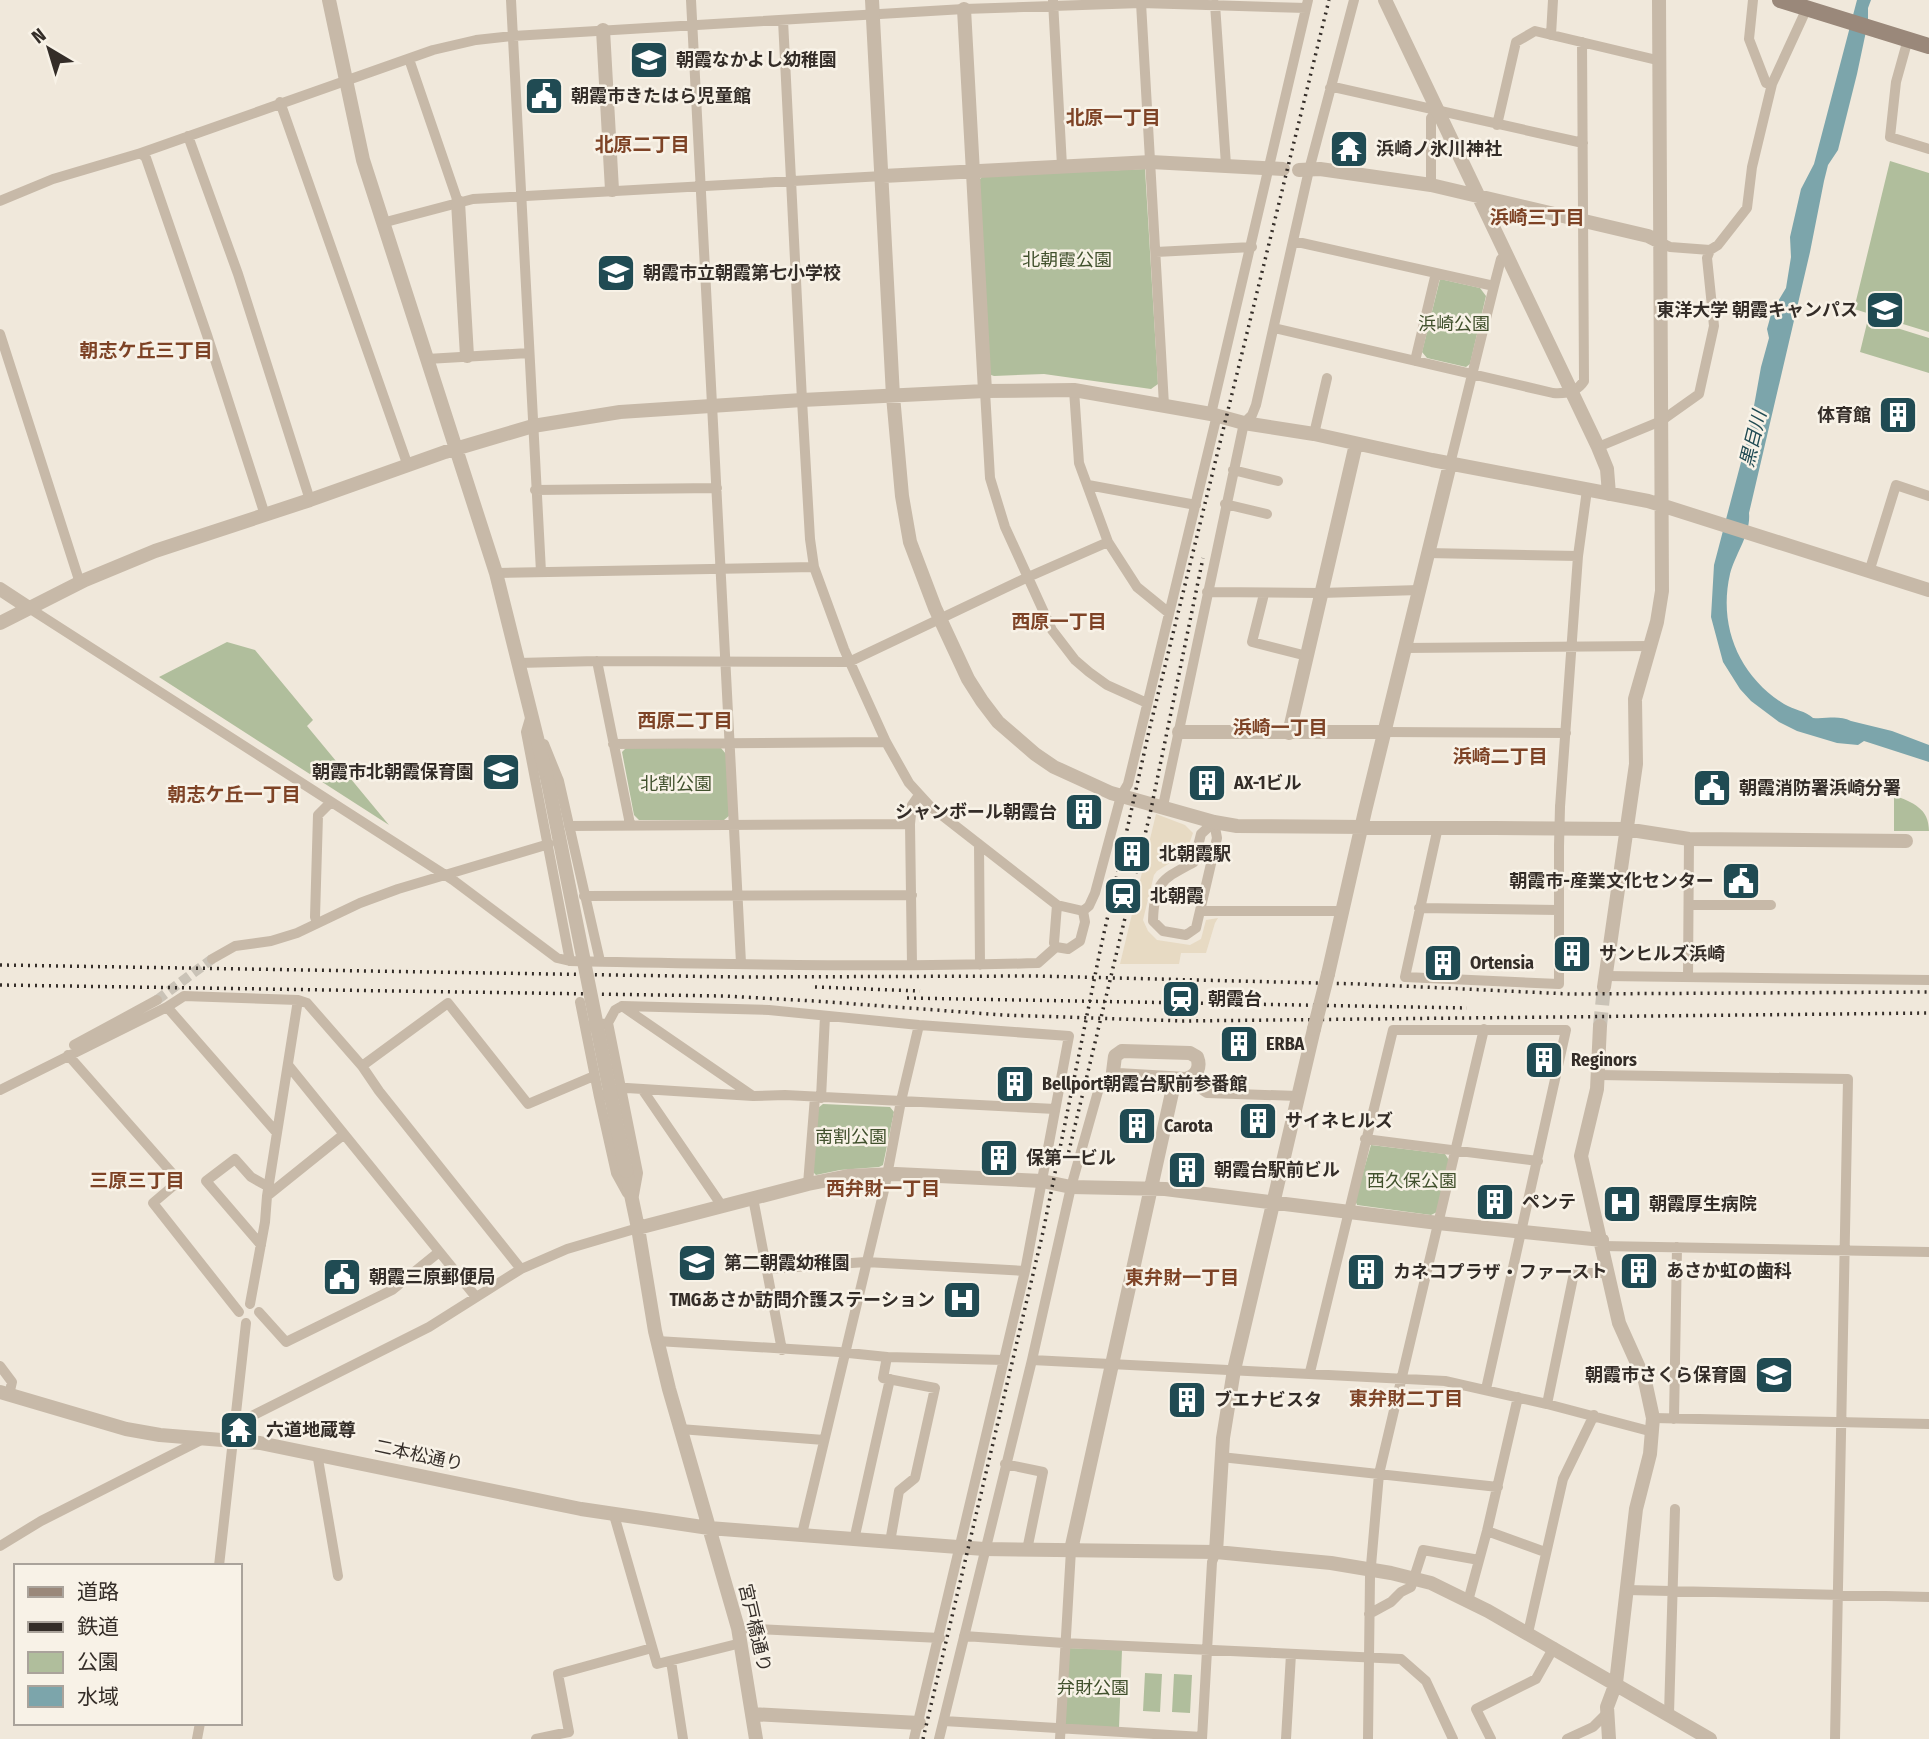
<svg xmlns="http://www.w3.org/2000/svg" width="1929" height="1739" viewBox="0 0 1929 1739" font-family="'Fira Sans Condensed','Noto Sans JP',sans-serif">
<style>
.green{fill:#b0be9c}
.plaza{fill:#e7dac3}
.water{fill:#7ca5ab}
.lines{fill:none;stroke-linecap:round;stroke-linejoin:round}
.minor-tunnel{stroke:#cac3b7;stroke-width:10;stroke-dasharray:10 5;stroke-linecap:butt}
.tertiary-tunnel{stroke:#cac3b7;stroke-width:14;stroke-dasharray:14 7;stroke-linecap:butt}
.minor{stroke:#c7b9a8;stroke-width:10}
.tertiary{stroke:#c7b9a8;stroke-width:14}
.secondary{stroke:#9a887a;stroke-width:16}
.rail{stroke:#342d28;stroke-width:3.5;stroke-dasharray:2 5;stroke-linecap:butt}
.minor-bridge{stroke:#c7b9a8;stroke-width:10}
.tertiary-bridge{stroke:#c7b9a8;stroke-width:14}
.labels{text-anchor:middle;dominant-baseline:central;stroke-width:5;stroke-linejoin:round;paint-order:stroke}
.poi-label{font-size:18px;font-weight:bold;fill:#342d28;stroke:#f8f2e7;text-anchor:start}
.park-label{font-size:18px;fill:#41512d;stroke:#f8f2e7}
.street-label{font-size:18px;fill:#342d28;stroke:#f8f2e7}
.neighbourhood-label{font-size:19px;font-weight:bold;fill:#7e4326;stroke:#f8f2e7}
.water-label{font-size:19px;font-style:italic;fill:#204b53;stroke:#f8f2e7}
</style>
<rect width="100%" height="100%" fill="#f0e8db"/>
<path class="green" d="M 1890,161 L 1929,173 L 1929,332 L 1854,309 Z
M 1145,169 L 1158,384 L 1151,389 L 1044,374 L 994,376 L 988,374 L 978,181 L 983,176 Z
M 1440,279 L 1480,288 L 1486,296 L 1470,364 L 1466,367 L 1427,358 L 1422,352 Z
M 1868,319 L 1929,338 L 1929,373 L 1860,352 Z
M 227,642 L 255,650 L 313,720 L 307,726 L 389,825 L 159,677 Z
M 626,748 L 721,748 L 726,754 L 730,815 L 724,820 L 639,820 L 634,815 L 622,752 Z
M 1894,795 C 1913,803 1929,808 1929,831 L 1894,831 Z
M 823,1104 L 890,1107 L 894,1112 L 883,1165 L 879,1167 L 840,1170 L 816,1175 L 813,1172 L 818,1108 Z
M 1371,1145 L 1445,1154 L 1449,1160 L 1437,1212 L 1431,1215 L 1357,1205 L 1355,1200 Z
M 1067,1648 L 1122,1650 L 1119,1728 L 1064,1726 Z
M 1145,1673 L 1162,1674 L 1160,1712 L 1143,1711 Z
M 1174,1674 L 1192,1675 L 1190,1713 L 1172,1712 Z"/>
<path class="plaza" d="M 1156,814 L 1185,825 L 1193,833 L 1186,853 L 1157,871 L 1154,875 L 1143,920 L 1148,931 L 1157,940 L 1190,945 L 1201,939 L 1206,920 L 1218,918 L 1215,923 L 1206,953 L 1181,953 L 1179,964 L 1120,964 Z"/>
<path class="water" d="M 1857,0 L 1871,0 L 1868,8 L 1868,22 L 1857,74 L 1838,150 L 1828,165 L 1824,181 L 1810,252 L 1749,513 C 1751,534 1735,554 1730,574 C 1718,626 1739,676 1784,704 C 1794,710 1806,711 1813,718 C 1827,719 1839,715 1851,721 L 1892,731 L 1929,745 L 1929,762 L 1864,741 L 1858,745 L 1837,743 L 1797,731 L 1779,722 L 1751,701 L 1740,689 L 1723,662 L 1711,617 L 1714,565 L 1750,428 L 1761,367 L 1769,338 L 1767,329 L 1772,311 L 1786,288 L 1791,257 L 1790,237 L 1801,189 L 1814,164 Z"/>
<g class="lines">
<path class="minor-tunnel" d="M 157,1000 L 212,959"/>
<path class="tertiary-tunnel" d="M 1600,1026 L 1604,987"/>
<path class="minor" d="M 511,0 L 541,572
M 691,0 L 741,963
M 1753,0 L 1749,39 L 1766,83 L 1772,84
M 1053,1 L 1062,166
M 1141,3 L 1164,405
M 1215,4 L 1226,165
M 783,20 L 802,400 L 810,539 L 814,567 L 844,649 L 886,742 L 909,783 L 930,806 L 1057,905 L 1083,911 L 1085,922 L 1080,941 L 1068,949 L 1056,947
M 1551,35 L 1553,0
M 1908,39 L 1896,82 L 1890,137 L 1929,149
M 409,59 L 458,202
M 1330,88 L 1338,88 L 1583,143
M 280,102 L 408,466
M 1497,125 L 1516,42 L 1535,31 L 1661,61
M 188,136 L 238,274 L 310,500
M 141,153 L 146,158 L 207,335 L 265,515
M 1431,185 L 1431,118 L 1438,110
M 0,201 L 53,179 L 141,153 L 433,50 L 476,40 L 513,36 L 964,9 L 1141,3 L 1306,8
M 382,223 L 473,199 L 883,176
M 1293,241 L 1494,286
M 1660,242 L 1670,247 L 1710,250 L 1718,245 L 1747,208 L 1752,167 L 1772,84 L 1807,8
M 1156,252 L 1252,247
M 1274,328 L 1553,393 C 1565,394 1577,392 1584,381 L 1582,42
M 0,334 L 80,583
M 427,359 L 529,353
M 1415,361 L 1436,273
M 1074,390 L 1079,463 L 1108,542 L 1137,587 L 1169,613
M 985,391 L 990,478 L 1005,527 L 1052,630 L 1075,660 L 1089,672 L 1107,685 L 1147,703
M 1211,414 L 1308,0
M 1314,434 L 1327,378
M 1598,447 L 1661,421 L 1699,394 L 1714,326 L 1707,258 L 1710,250
M 1450,464 L 1494,286 L 1501,259 L 1507,254
M 1233,470 L 1278,481
M 1088,485 L 1196,505
M 535,490 L 717,488
M 1225,504 L 1267,514
M 1427,553 L 1578,556
M 1869,572 L 1896,485 L 1929,496
M 496,573 L 814,567
M 1207,592 L 1321,593 L 1419,590
M 1264,594 L 1252,642 L 1307,656
M 29,608 L 453,880 L 557,958 L 570,961 C 726,964 882,968 1038,963 L 1056,947
M 1404,648 L 1650,646
M 597,661 L 630,824
M 518,663 L 597,661 L 849,662 L 1026,578 L 1108,542
M 531,715 L 526,732 L 570,961
M 1384,732 L 1566,733
M 544,744 L 559,781 L 600,961
M 613,744 L 886,742
M 1163,806 L 1244,423 L 1252,415 L 1256,405 L 1309,170 L 1354,0
M 1560,807 L 1578,556 L 1587,490
M 1214,822 L 1217,838 L 1196,928 L 1186,935 L 1163,931 L 1153,921 C 1154,881 1163,879 1194,862 L 1201,834 Z
M 569,826 L 910,824
M 1438,827 L 1405,977 L 1559,984 L 1559,846
M 979,844 L 980,965
M 584,896 L 912,895
M 1689,905 L 1771,905
M 1419,908 L 1558,910
M 1083,911 L 1089,906 L 1095,893 L 1121,796 L 1128,784 L 1217,415
M 1201,911 L 1343,911
M 317,923 L 315,917 L 318,815 L 330,803
M 1056,947 L 1054,943 L 1057,905
M 212,959 L 235,946 L 271,941 L 297,933 L 360,903 L 398,889 L 549,844
M 912,965 L 910,824 L 912,805 L 919,795
M 1606,976 L 1929,980
M 1688,977 L 1689,839
M 580,1002 L 599,1097 L 616,1173 L 627,1193
M 622,1006 L 753,1096
M 167,1007 L 277,1133
M 608,1023 L 638,1173 L 634,1195
M 585,1027 L 608,1023 L 615,1010 L 622,1006 L 769,1010 L 919,1025 L 1069,1036 L 1025,1271 L 914,1739
M 74,1045 L 157,1000
M 68,1055 L 179,1181 L 153,1203 L 239,1312
M 288,1065 L 476,1297
M 362,1066 L 448,1003 L 528,1104 L 594,1076
M 1599,1075 L 1848,1079 L 1835,1739
M 1186,1079 L 1207,1093 L 1298,1096
M 642,1089 L 722,1206
M 0,1090 L 167,1007 L 184,996 L 298,1000 L 307,1003 L 362,1066 L 379,1091 L 521,1269
M 599,1097 L 621,1088 L 627,1088 L 753,1096 L 785,1095 L 1055,1109
M 821,1098 L 825,1016
M 1365,1139 L 1538,1161
M 808,1184 L 815,1097
M 267,1196 L 343,1135
M 753,1198 L 782,1350
M 261,1245 L 206,1181 L 235,1159 L 251,1177 L 269,1187
M 1603,1246 L 1929,1252
M 767,1269 L 866,1262 L 1025,1271
M 250,1304 L 265,1222 L 267,1196 L 298,1000
M 259,1312 L 286,1342 L 392,1290 L 439,1252
M 657,1341 L 839,1352 L 887,1357 L 1004,1360
M 887,1357 L 883,1378 L 935,1388 L 915,1478 L 899,1491 L 890,1542
M 1032,1360 L 1445,1381 L 1547,1404 L 1653,1432
M 0,1366 L 12,1382 L 9,1395
M 1310,1372 L 1393,1030 L 1566,1030 L 1486,1389
M 1547,1404 L 1574,1273 L 1608,1273
M 1653,1418 L 1929,1424
M 1674,1419 L 1677,1247
M 234,1425 L 429,1327 L 521,1269 L 567,1249 L 638,1228
M 680,1429 L 824,1440
M 317,1453 L 338,1576
M 1221,1457 L 1498,1487
M 1005,1464 L 1043,1472 L 1027,1550
M 614,1515 L 657,1664 L 741,1643
M 1487,1531 L 1545,1552
M 802,1534 L 885,1186 L 901,1101 L 919,1025
M 854,1540 L 890,1379
M 0,1546 L 41,1521 L 203,1439
M 219,1566 L 246,1323
M 1627,1590 L 1929,1597
M 1468,1601 L 1487,1531 L 1518,1397
M 1369,1614 L 1391,1602 L 1401,1592 L 1411,1587 L 1423,1550 L 1479,1560
M 738,1628 L 940,1638
M 1528,1633 L 1563,1479 L 1594,1415
M 964,1636 L 1064,1643 L 1401,1659 L 1426,1681 L 1453,1739
M 671,1661 L 683,1739
M 1669,1714 L 1675,1509
M 944,1721 L 1202,1737
M 197,1739 L 200,1723
M 536,1739 L 569,1732 L 558,1674 L 652,1648
M 939,1739 L 1032,1360 L 1071,1187 L 1099,1088 L 1118,1075
M 1060,1739 L 1071,1550
M 1202,1739 L 1212,1562 L 1216,1552
M 1286,1739 L 1291,1654
M 1368,1739 L 1370,1577 L 1379,1474 L 1484,1029
M 1491,1739 L 1476,1709 L 1536,1679 L 1554,1647
M 1567,1739 L 1593,1727 L 1607,1713"/>
<path class="tertiary" d="M 329,0 L 363,160 L 496,573 L 548,782
M 872,0 L 893,396 L 902,496 L 910,542 L 935,608 L 968,679 L 982,701 L 998,722 L 1035,754 L 1054,767 L 1111,793 L 1214,822 L 1237,826 L 1625,829 L 1689,839 L 1906,841
M 1385,0 L 1598,447 L 1607,469 L 1609,494
M 964,9 L 985,391
M 603,30 L 612,190
M 1299,170 L 1320,169 L 1431,185 L 1648,236 L 1660,242
M 883,176 L 1151,162 L 1283,169
M 458,202 L 467,356
M 0,589 L 29,608
M 0,623 L 85,580 L 155,551 L 310,500 L 445,452 L 533,426 L 620,412 L 802,400 L 985,391 L 1074,390 L 1211,414 L 1244,423 L 1314,434 L 1432,460 L 1648,501 L 1929,590
M 1179,732 L 1384,732
M 1289,733 L 1356,444
M 1328,974 L 1365,811 L 1450,464
M 1604,987 L 1636,764 L 1635,699 L 1657,622 L 1662,591 L 1659,0
M 1600,1026 L 1597,1089 L 1581,1156 L 1619,1323 L 1645,1381 L 1653,1418 L 1650,1454 L 1636,1509 L 1616,1683 L 1607,1707 L 1609,1739
M 1122,1051 L 1190,1053 L 1197,1057 C 1201,1067 1197,1076 1186,1079 L 1118,1075 L 1113,1072 L 1115,1056 Z
M 626,1171 L 638,1228 L 655,1331 L 669,1389 L 738,1628 L 756,1739
M 638,1228 L 808,1184 L 848,1176 L 896,1174 L 1042,1181 L 1071,1187 L 1165,1189 L 1438,1223 L 1602,1240
M 0,1392 L 126,1429 L 160,1435 L 260,1443 L 581,1509 L 709,1528 L 984,1549 L 1216,1552 L 1331,1563 L 1391,1573 L 1431,1583 L 1488,1611 L 1710,1739
M 1071,1550 L 1175,1079
M 1216,1552 L 1223,1438 L 1234,1370 L 1314,1029
M 752,1714 L 919,1723"/>
<path class="secondary" d="M 1780,0 L 1929,46"/>
<path class="rail" d="M 0,965 L 738,977 L 1036,976 L 1359,984 L 1570,994 L 1929,992
M 0,985 L 724,996 L 815,1001 L 1003,1015 L 1182,1021 L 1929,1013
M 815,987 L 920,991
M 907,998 L 1467,1008
M 1067,1159 L 1150,814 L 1203,558
M 923,1739 L 1043,1232 L 1100,951 L 1149,731 L 1329,0"/>
<path class="minor-bridge" d="M 1559,846 L 1560,807"/>
<path class="tertiary-bridge" d="M 548,782 L 626,1171
M 1314,1029 L 1328,974"/>
</g>
<defs>
<g id="school-square" transform="scale(2.0125)"><rect x="-9" y="-9" width="18" height="18" rx="4" fill="#204b53" stroke="#f8f2e7"/><path d="M0-5L7-2L0 1L-7-2ZM-4 1L0 2.5L4 1V4Q0 6-4 4Z" fill="#fff"/></g>
<g id="civic-square" transform="scale(2.0125)"><rect x="-9" y="-9" width="18" height="18" rx="4" fill="#204b53" stroke="#f8f2e7"/><path d="M-.6-6.5H3V-4.5H.6V-3L4-1V1h2V6H-6V1h2V-1L-.6-3ZM-1.2 2.5V6h2.4V2.5Z" fill="#fff"/></g>
<g id="temple-square" transform="scale(2.0125)"><rect x="-9" y="-9" width="18" height="18" rx="4" fill="#204b53" stroke="#f8f2e7"/><path d="M0-6L5-2H3V0L6.5 2.5H4V6H1.5V3h-3V6H-4V2.5H-6.5L-3 0V-2H-5Z" fill="#fff"/></g>
<g id="university-square" transform="scale(2.0125)"><rect x="-9" y="-9" width="18" height="18" rx="4" fill="#204b53" stroke="#f8f2e7"/><path d="M0-5L7-2L0 1L-7-2ZM-4 1L0 2.5L4 1V4Q0 6-4 4Z" fill="#fff"/></g>
<g id="building-square" transform="scale(2.0125)"><rect x="-9" y="-9" width="18" height="18" rx="4" fill="#204b53" stroke="#f8f2e7"/><path d="M-4-6H4V6H1V3H-1V6H-4ZM-2.5-4.3h1.7v1.8h-1.7ZM.8-4.3h1.7v1.8H.8ZM-2.5-1h1.7V.8h-1.7ZM.8-1h1.7V.8H.8Z" fill="#fff"/></g>
<g id="station-square" transform="scale(2.0125)"><rect x="-9" y="-9" width="18" height="18" rx="4" fill="#204b53" stroke="#f8f2e7"/><path d="M-3-6H3Q5-6 5-4V2Q5 4 3 4L4.5 6H3L1.5 4h-3L-3 6H-4.5L-3 4Q-5 4-5 2V-4Q-5-6-3-6ZM-3.5-4v3h7v-3ZM-3.5 1v1.5H-2V1ZM2 1v1.5H3.5V1Z" fill="#fff"/></g>
<g id="hospital-square" transform="scale(2.0125)"><rect x="-9" y="-9" width="18" height="18" rx="4" fill="#204b53" stroke="#f8f2e7"/><path d="M-5-5h3v3.5h4V-5h3V5h-3V1.5h-4V5h-3Z" fill="#fff"/></g>
</defs>
<g fill-rule="evenodd">
<use href="#school-square" x="649" y="60"/>
<use href="#civic-square" x="544" y="96"/>
<use href="#temple-square" x="1349" y="149"/>
<use href="#school-square" x="616" y="273"/>
<use href="#university-square" x="1885" y="310"/>
<use href="#building-square" x="1898" y="415"/>
<use href="#school-square" x="501" y="772"/>
<use href="#building-square" x="1207" y="783"/>
<use href="#civic-square" x="1712" y="788"/>
<use href="#building-square" x="1084" y="812"/>
<use href="#building-square" x="1132" y="854"/>
<use href="#civic-square" x="1741" y="881"/>
<use href="#station-square" x="1123" y="896"/>
<use href="#building-square" x="1572" y="954"/>
<use href="#building-square" x="1443" y="963"/>
<use href="#station-square" x="1181" y="999"/>
<use href="#building-square" x="1239" y="1044"/>
<use href="#building-square" x="1544" y="1060"/>
<use href="#building-square" x="1015" y="1084"/>
<use href="#building-square" x="1258" y="1121"/>
<use href="#building-square" x="1137" y="1126"/>
<use href="#building-square" x="999" y="1158"/>
<use href="#building-square" x="1187" y="1170"/>
<use href="#building-square" x="1495" y="1202"/>
<use href="#hospital-square" x="1622" y="1204"/>
<use href="#school-square" x="697" y="1263"/>
<use href="#building-square" x="1639" y="1271"/>
<use href="#building-square" x="1366" y="1272"/>
<use href="#civic-square" x="342" y="1277"/>
<use href="#hospital-square" x="962" y="1300"/>
<use href="#school-square" x="1774" y="1375"/>
<use href="#building-square" x="1187" y="1400"/>
<use href="#temple-square" x="239" y="1430"/>
</g>
<g class="labels">
<g class="poi-label">
<text x="676" y="60">朝霞なかよし幼稚園</text>
<text x="571" y="96">朝霞市きたはら児童館</text>
<text x="1376" y="149">浜崎ノ氷川神社</text>
<text x="643" y="273">朝霞市立朝霞第七小学校</text>
<text x="1858" y="310" text-anchor="end">東洋大学 朝霞キャンパス</text>
<text x="1871" y="415" text-anchor="end">体育館</text>
<text x="474" y="772" text-anchor="end">朝霞市北朝霞保育園</text>
<text x="1234" y="783">AX-1ビル</text>
<text x="1739" y="788">朝霞消防署浜崎分署</text>
<text x="1057" y="812" text-anchor="end">シャンボール朝霞台</text>
<text x="1159" y="854">北朝霞駅</text>
<text x="1714" y="881" text-anchor="end">朝霞市-産業文化センター</text>
<text x="1150" y="896">北朝霞</text>
<text x="1599" y="954">サンヒルズ浜崎</text>
<text x="1470" y="963">Ortensia</text>
<text x="1208" y="999">朝霞台</text>
<text x="1266" y="1044">ERBA</text>
<text x="1571" y="1060">Reginors</text>
<text x="1042" y="1084">Bellport朝霞台駅前参番館</text>
<text x="1285" y="1121">サイネヒルズ</text>
<text x="1164" y="1126">Carota</text>
<text x="1026" y="1158">保第一ビル</text>
<text x="1214" y="1170">朝霞台駅前ビル</text>
<text x="1522" y="1202">ペンテ</text>
<text x="1649" y="1204">朝霞厚生病院</text>
<text x="724" y="1263">第二朝霞幼稚園</text>
<text x="1666" y="1271">あさか虹の歯科</text>
<text x="1393" y="1272">カネコプラザ・ファースト</text>
<text x="369" y="1277">朝霞三原郵便局</text>
<text x="935" y="1300" text-anchor="end">TMGあさか訪問介護ステーション</text>
<text x="1747" y="1375" text-anchor="end">朝霞市さくら保育園</text>
<text x="1214" y="1400">ブエナビスタ</text>
<text x="266" y="1430">六道地蔵尊</text>
</g>
<g class="park-label">
<text x="1067" y="260">北朝霞公園</text>
<text x="1454" y="324">浜崎公園</text>
<text x="676" y="784">北割公園</text>
<text x="851" y="1137">南割公園</text>
<text x="1412" y="1181">西久保公園</text>
<text x="1093" y="1688">弁財公園</text>
</g>
<g class="street-label">
<text transform="translate(419 1455) rotate(12)">二本松通り</text>
<text transform="translate(755 1628) rotate(77)">宮戸橋通り</text>
</g>
<g class="neighbourhood-label">
<text x="1113" y="117">北原一丁目</text>
<text x="642" y="144">北原二丁目</text>
<text x="1537" y="217">浜崎三丁目</text>
<text x="146" y="350">朝志ケ丘三丁目</text>
<text x="1059" y="621">西原一丁目</text>
<text x="685" y="720">西原二丁目</text>
<text x="1280" y="727">浜崎一丁目</text>
<text x="1500" y="756">浜崎二丁目</text>
<text x="234" y="794">朝志ケ丘一丁目</text>
<text x="137" y="1180">三原三丁目</text>
<text x="883" y="1188">西弁財一丁目</text>
<text x="1182" y="1277">東弁財一丁目</text>
<text x="1406" y="1398">東弁財二丁目</text>
</g>
<g class="water-label">
<text transform="translate(1753 439) rotate(-76)">黒目川</text>
</g>
</g>
<rect x="14" y="1564" width="228" height="161" fill="#f8f2e7" stroke="#aaa39b" stroke-width="2"/>
<rect x="28" y="1587" width="35" height="10" fill="#9a887a" stroke="#aaa39b" stroke-width="2"/>
<text x="77" y="1599" font-size="21" fill="#342d28">道路</text>
<rect x="28" y="1622" width="35" height="10" fill="#342d28" stroke="#aaa39b" stroke-width="2"/>
<text x="77" y="1634" font-size="21" fill="#342d28">鉄道</text>
<rect x="28" y="1652" width="35" height="21" fill="#b0be9c" stroke="#aaa39b" stroke-width="2"/>
<text x="77" y="1669" font-size="21" fill="#342d28">公園</text>
<rect x="28" y="1686" width="35" height="21" fill="#7ca5ab" stroke="#aaa39b" stroke-width="2"/>
<text x="77" y="1704" font-size="21" fill="#342d28">水域</text>
<g transform="translate(49 49) rotate(322)" stroke="#f8f2e7" stroke-width="5" paint-order="stroke">
<path d="M0-5L12 26L0 18L-12 26Z" fill="#342d28"/>
<text y="-10" font-size="19" font-weight="bold" text-anchor="middle" fill="#342d28">N</text>
</g>
</svg>
